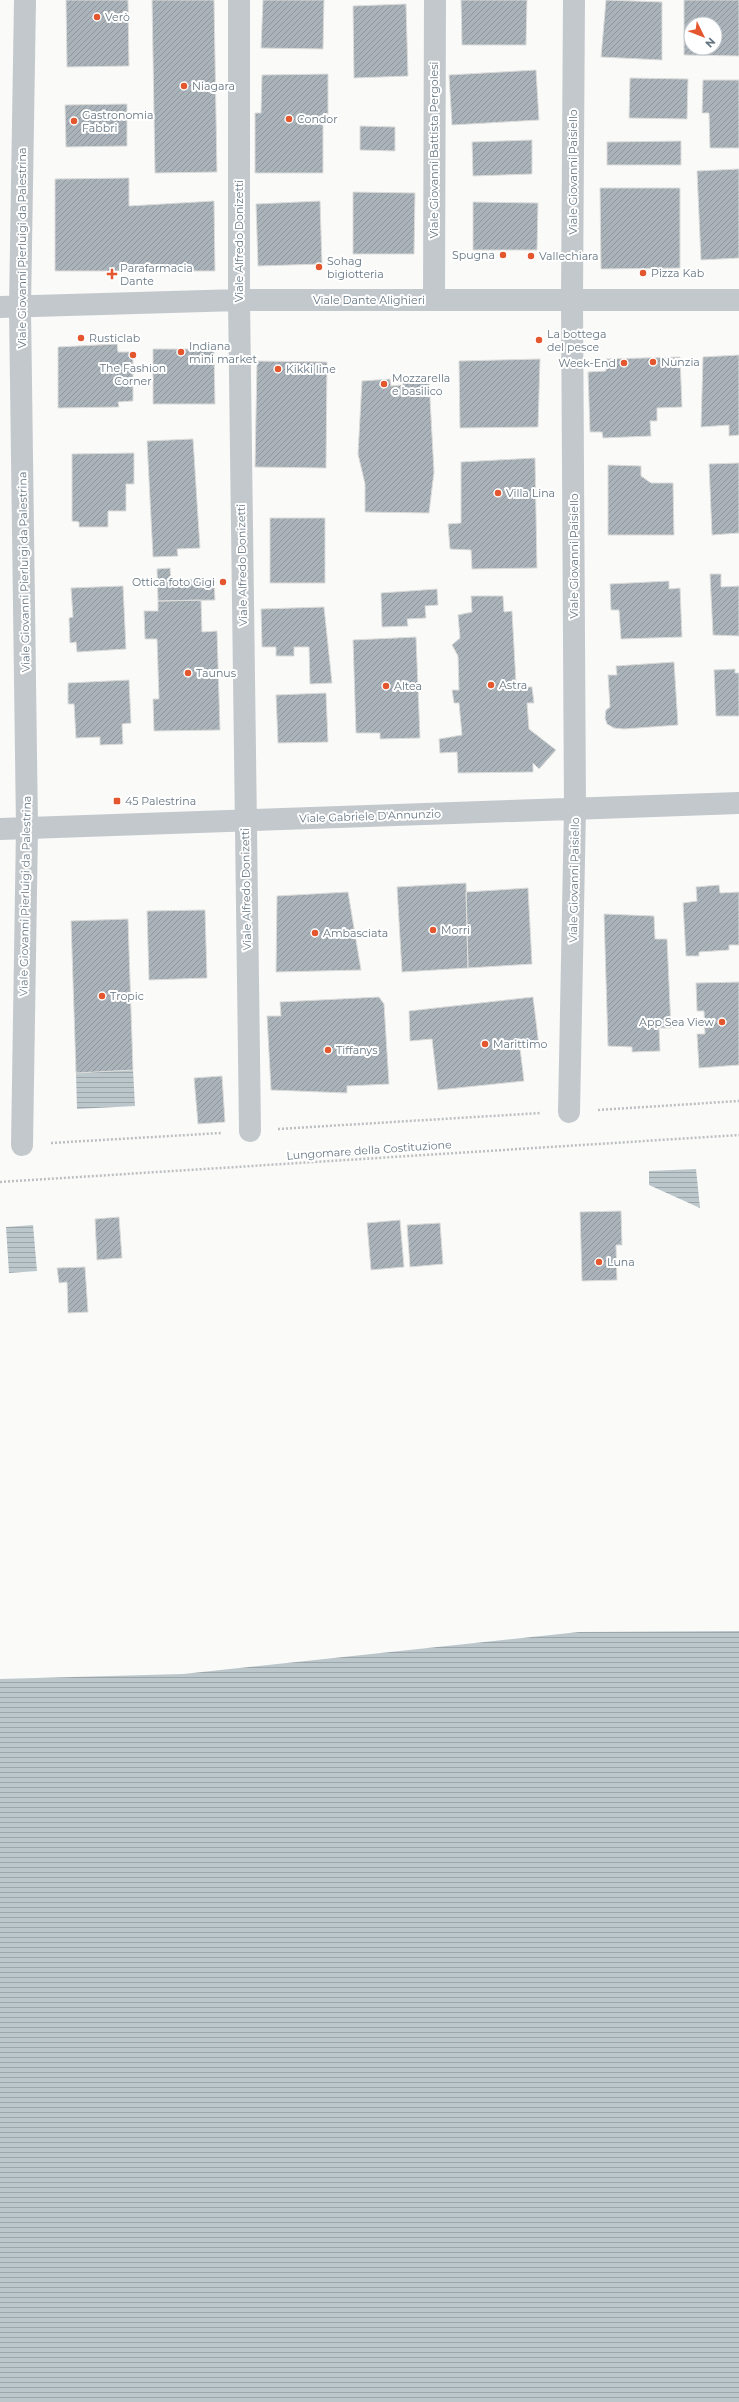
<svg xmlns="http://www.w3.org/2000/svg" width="739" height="2402" viewBox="0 0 739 2402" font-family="Montserrat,sans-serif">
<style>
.water{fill:url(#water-rules)}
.building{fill:url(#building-hatch);stroke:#dcdcda;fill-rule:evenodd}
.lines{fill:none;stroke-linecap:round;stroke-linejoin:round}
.path{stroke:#bbbfc2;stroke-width:2.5;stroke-dasharray:2 2;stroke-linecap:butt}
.minor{stroke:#c3c8cc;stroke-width:22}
.poi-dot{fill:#e4572e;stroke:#fff;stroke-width:1.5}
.labels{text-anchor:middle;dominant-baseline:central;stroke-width:4;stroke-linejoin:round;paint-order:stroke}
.poi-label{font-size:11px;fill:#657683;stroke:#fff;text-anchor:start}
.street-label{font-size:11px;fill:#657683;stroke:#fff}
</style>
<defs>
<pattern id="water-rules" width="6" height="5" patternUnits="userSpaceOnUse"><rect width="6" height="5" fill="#bbc7cb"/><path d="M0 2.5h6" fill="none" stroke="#9ca6aa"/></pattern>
<pattern id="building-hatch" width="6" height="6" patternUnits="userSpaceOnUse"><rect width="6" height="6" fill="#aab3b9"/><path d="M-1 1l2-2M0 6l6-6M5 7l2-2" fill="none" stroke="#8e969c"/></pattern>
</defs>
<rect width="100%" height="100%" fill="#fafaf8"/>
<path class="water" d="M 133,1070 L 135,1106 L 77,1109 L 76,1073 Z
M 696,1169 L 700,1208 L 649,1185 L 649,1171 Z
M 33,1225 L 37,1271 L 9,1273 L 6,1227 Z
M 739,1631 L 739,2402 L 0,2402 L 0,1679 L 183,1674 L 579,1632 Z"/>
<path class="building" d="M 66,0 L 128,0 L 129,66 L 67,67 Z
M 152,0 L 214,0 L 217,172 L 155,173 Z
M 263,0 L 324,0 L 323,49 L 261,48 Z
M 461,0 L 527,0 L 526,45 L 462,45 Z
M 606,0 L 662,2 L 662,60 L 601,57 Z
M 684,0 L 739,0 L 739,56 L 684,55 ZM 691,24 L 715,24 L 715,48 L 691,48 Z
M 406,4 L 408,76 L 354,78 L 353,6 Z
M 536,70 L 539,120 L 452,125 L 449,75 Z
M 328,74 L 328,114 L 323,114 L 323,173 L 255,173 L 255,113 L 261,113 L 262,75 Z
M 630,78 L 688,79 L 687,119 L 629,118 Z
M 703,80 L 739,80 L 739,148 L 710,148 L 709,113 L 702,113 Z
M 127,104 L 127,146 L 66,147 L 65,105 Z
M 360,126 L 395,127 L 395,151 L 360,150 Z
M 532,140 L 532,174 L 473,176 L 472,142 Z
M 681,141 L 681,165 L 607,165 L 607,142 Z
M 739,169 L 739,258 L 701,260 L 697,171 Z
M 129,178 L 129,206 L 214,201 L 215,271 L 55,271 L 55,179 Z
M 600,188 L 680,188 L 680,268 L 601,269 Z
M 353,192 L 415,193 L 414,254 L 353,254 Z
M 320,201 L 322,264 L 258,266 L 256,204 Z
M 473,202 L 538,203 L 537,250 L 473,250 Z
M 117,344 L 118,352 L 133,352 L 133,401 L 118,402 L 119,407 L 58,408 L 58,347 Z
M 153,349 L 214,349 L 215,404 L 153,404 Z
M 739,355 L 739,435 L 729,436 L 729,425 L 701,427 L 703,357 Z
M 680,357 L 682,407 L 657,408 L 657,421 L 650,421 L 651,436 L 603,438 L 602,432 L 590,432 L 588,372 L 606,371 L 606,359 Z
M 540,359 L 538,427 L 460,428 L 459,361 Z
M 257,361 L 327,362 L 326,468 L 255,467 Z
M 390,379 L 391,386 L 403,385 L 403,381 L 429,380 L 434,472 L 429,513 L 365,512 L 365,484 L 358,454 L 362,381 Z
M 193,439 L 200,548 L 177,549 L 178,556 L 153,557 L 147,441 Z
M 134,453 L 134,484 L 126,484 L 126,511 L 108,511 L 108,527 L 79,527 L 79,522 L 72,521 L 72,454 Z
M 535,458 L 537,568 L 472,569 L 471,550 L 450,549 L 448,524 L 461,523 L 461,462 Z
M 739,463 L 739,533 L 712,535 L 709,464 Z
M 608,465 L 641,466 L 641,476 L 651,483 L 673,483 L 674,535 L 608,535 Z
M 270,518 L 325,518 L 325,583 L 270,583 Z
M 170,568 L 171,580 L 214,579 L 215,600 L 158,601 L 157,569 Z
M 710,574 L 721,574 L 721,587 L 739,586 L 739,636 L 713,635 Z
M 669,581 L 669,589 L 680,588 L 682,637 L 621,639 L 619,610 L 611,610 L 610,584 Z
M 123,586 L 126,649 L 77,652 L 76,642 L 70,643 L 69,618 L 73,617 L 71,588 Z
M 437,589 L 438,605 L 425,606 L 426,618 L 407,619 L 408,626 L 382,627 L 381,593 Z
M 471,596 L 503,596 L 504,612 L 512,611 L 516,683 L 522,682 L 523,687 L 532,687 L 534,703 L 527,703 L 529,729 L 556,750 L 539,769 L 533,763 L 533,772 L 458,773 L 457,752 L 440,753 L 439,739 L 462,735 L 459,703 L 454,703 L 452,690 L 459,690 L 458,656 L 452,645 L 460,638 L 458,615 L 472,612 Z
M 201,600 L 202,632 L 217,631 L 220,730 L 154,731 L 153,699 L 159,699 L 157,639 L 145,639 L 144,611 L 158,611 L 158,601 Z
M 324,607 L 332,683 L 310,684 L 309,647 L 294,647 L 294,656 L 276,656 L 276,647 L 262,647 L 261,609 Z
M 416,637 L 420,738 L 380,739 L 380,733 L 356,733 L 353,640 Z
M 674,662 L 678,725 L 624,729 L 614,728 L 607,724 L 605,718 L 606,710 L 610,707 L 608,675 L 617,675 L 616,666 Z
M 735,669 L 735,673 L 739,673 L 739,716 L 716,716 L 714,670 Z
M 129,680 L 131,723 L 122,724 L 123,744 L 100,745 L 100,737 L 76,738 L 74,704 L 68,704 L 68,683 Z
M 326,693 L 328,742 L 278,743 L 276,695 Z
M 466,883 L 468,968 L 402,972 L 397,887 Z
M 719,885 L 720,893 L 739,892 L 739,945 L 729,945 L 729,950 L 699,952 L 699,956 L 686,956 L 683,903 L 697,901 L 696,887 Z
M 528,888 L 532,964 L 468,968 L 466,892 Z
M 348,892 L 361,970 L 276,972 L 277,896 Z
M 205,910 L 207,978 L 149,980 L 147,911 Z
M 604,914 L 654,916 L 655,939 L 667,939 L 671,1028 L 659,1028 L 660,1051 L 632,1052 L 632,1047 L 608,1046 Z
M 128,919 L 133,1070 L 76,1073 L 71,921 Z
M 739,982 L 739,1065 L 699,1068 L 697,1034 L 705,1034 L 704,1011 L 697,1011 L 696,983 Z
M 379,997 L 384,1004 L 389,1084 L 347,1086 L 347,1093 L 271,1090 L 267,1016 L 281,1016 L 280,1002 Z
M 533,997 L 539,1046 L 520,1048 L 524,1081 L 438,1090 L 432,1039 L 410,1041 L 409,1011 Z
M 222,1076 L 225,1122 L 198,1124 L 194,1078 Z
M 621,1211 L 622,1245 L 616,1245 L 617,1280 L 582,1281 L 580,1212 Z
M 119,1217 L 122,1258 L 97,1260 L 95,1219 Z
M 400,1220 L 404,1267 L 371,1270 L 367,1223 Z
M 440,1223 L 443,1264 L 410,1267 L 407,1225 Z
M 85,1267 L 88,1312 L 68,1313 L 67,1282 L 59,1283 L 57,1268 Z"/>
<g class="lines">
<path class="path" d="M 598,1110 L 739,1101
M 278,1129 L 541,1113
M 51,1143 L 221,1133
M 0,1182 L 739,1135"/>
<path class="minor" d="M 239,0 L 239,300 L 250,1131
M 434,300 L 435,0
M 0,307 L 239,300 L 739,300
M 0,829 L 739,803
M 569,1112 L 575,809 L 572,300 L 574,0
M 22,1145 L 27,828 L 20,308 L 25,0"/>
</g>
<g class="poi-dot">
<circle cx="97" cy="17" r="4"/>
<circle cx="184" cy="86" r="4"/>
<circle cx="289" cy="119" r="4"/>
<circle cx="74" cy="121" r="4"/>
<circle cx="503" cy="255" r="4"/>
<circle cx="531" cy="256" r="4"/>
<circle cx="319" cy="267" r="4"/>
<circle cx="643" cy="273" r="4"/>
<path d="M110 268h4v4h4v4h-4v4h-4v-4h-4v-4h4z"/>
<circle cx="81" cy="338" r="4"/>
<circle cx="539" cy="340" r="4"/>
<circle cx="181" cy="352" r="4"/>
<circle cx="133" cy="355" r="4"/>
<circle cx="653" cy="362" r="4"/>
<circle cx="624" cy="363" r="4"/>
<circle cx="278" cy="369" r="4"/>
<circle cx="384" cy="384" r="4"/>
<circle cx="498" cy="493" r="4"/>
<circle cx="223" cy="582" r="4"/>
<circle cx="188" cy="673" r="4"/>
<circle cx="491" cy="685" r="4"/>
<circle cx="386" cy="686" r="4"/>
<rect x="113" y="797" width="8" height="8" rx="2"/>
<circle cx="433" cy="930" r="4"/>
<circle cx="315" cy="933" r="4"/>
<circle cx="102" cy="996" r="4"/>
<circle cx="722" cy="1022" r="4"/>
<circle cx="485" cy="1044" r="4"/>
<circle cx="328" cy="1050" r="4"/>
<circle cx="599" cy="1262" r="4"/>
</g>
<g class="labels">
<g class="poi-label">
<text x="105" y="17">Verò</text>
<text x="192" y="86">Niagara</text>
<text x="82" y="115">Gastronomia<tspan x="82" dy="13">Fabbri</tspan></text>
<text x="297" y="119">Condor</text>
<text x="495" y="255" text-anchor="end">Spugna</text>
<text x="539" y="256">Vallechiara</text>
<text x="327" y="261">Sohag<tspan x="327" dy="13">bigiotteria</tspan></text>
<text x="120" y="268">Parafarmacia<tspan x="120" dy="13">Dante</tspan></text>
<text x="651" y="273">Pizza Kab</text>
<text x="547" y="334">La bottega<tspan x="547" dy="13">del pesce</tspan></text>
<text x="89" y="338">Rusticlab</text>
<text x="189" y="346">Indiana<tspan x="189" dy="13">mini market</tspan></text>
<text x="661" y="362">Nunzia</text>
<text x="616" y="363" text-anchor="end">Week-End</text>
<text x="133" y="368" text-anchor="middle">The Fashion<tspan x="133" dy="13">Corner</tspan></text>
<text x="286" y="369">Kikki line</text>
<text x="392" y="378">Mozzarella<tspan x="392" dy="13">e basilico</tspan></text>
<text x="506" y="493">Villa Lina</text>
<text x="215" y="582" text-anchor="end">Ottica foto Gigi</text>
<text x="196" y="673">Taunus</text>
<text x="499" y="685">Astra</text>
<text x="394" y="686">Altea</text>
<text x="125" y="801">45 Palestrina</text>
<text x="441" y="930">Morri</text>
<text x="323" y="933">Ambasciata</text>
<text x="110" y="996">Tropic</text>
<text x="714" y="1022" text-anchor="end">App Sea View</text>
<text x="493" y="1044">Marittimo</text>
<text x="336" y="1050">Tiffanys</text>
<text x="607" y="1262">Luna</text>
</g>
<g class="street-label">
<text transform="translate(434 150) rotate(-90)">Viale Giovanni Battista Pergolesi</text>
<text transform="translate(573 172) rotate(-90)">Viale Giovanni Paisiello</text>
<text transform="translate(239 241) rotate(-90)">Viale Alfredo Donizetti</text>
<text transform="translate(22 248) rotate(-90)">Viale Giovanni Pierluigi da Palestrina</text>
<text x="369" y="300">Viale Dante Alighieri</text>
<text transform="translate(574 556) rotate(-90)">Viale Giovanni Paisiello</text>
<text transform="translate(242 565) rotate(-91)">Viale Alfredo Donizetti</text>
<text transform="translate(24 572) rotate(-91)">Viale Giovanni Pierluigi da Palestrina</text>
<text transform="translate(370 816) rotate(-2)">Viale Gabriele D'Annunzio</text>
<text transform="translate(574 880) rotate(-89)">Viale Giovanni Paisiello</text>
<text transform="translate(246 889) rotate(-91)">Viale Alfredo Donizetti</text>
<text transform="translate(25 896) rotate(-89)">Viale Giovanni Pierluigi da Palestrina</text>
<text transform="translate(369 1150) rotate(-4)">Lungomare della Costituzione</text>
</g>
</g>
<g transform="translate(703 36) rotate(133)"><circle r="19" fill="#ffffff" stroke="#c1c8cd"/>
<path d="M0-3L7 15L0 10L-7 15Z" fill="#e4572e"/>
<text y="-6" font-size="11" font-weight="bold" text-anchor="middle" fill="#657683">N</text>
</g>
</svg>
